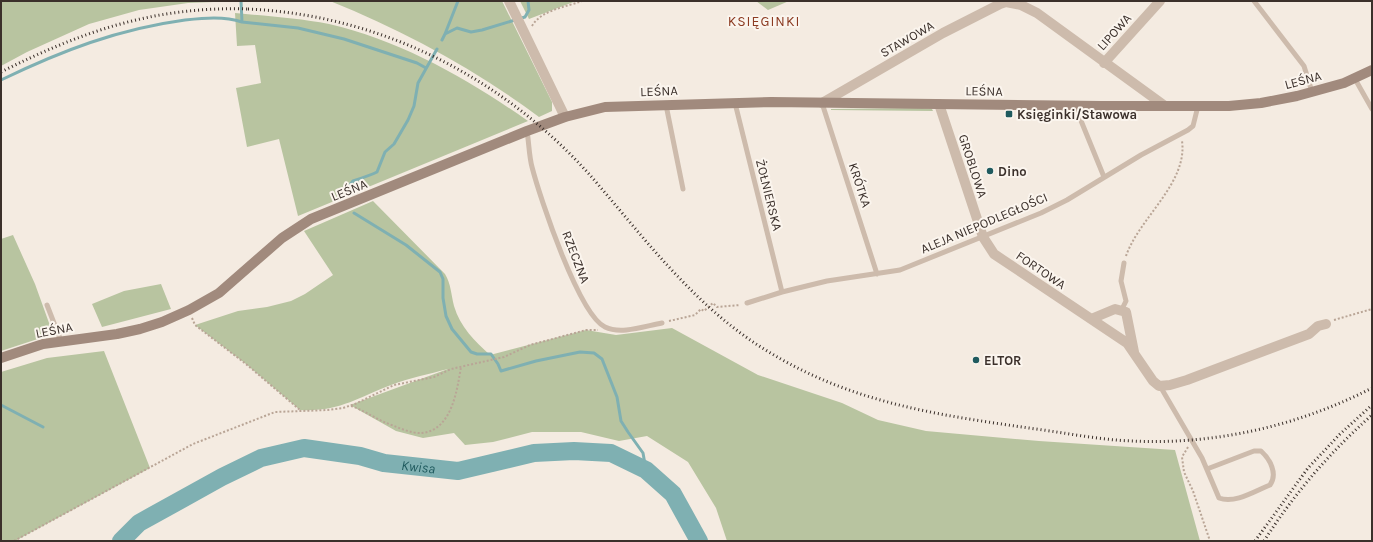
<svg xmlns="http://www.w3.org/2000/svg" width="1373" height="542" viewBox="0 0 1373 542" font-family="Karla,sans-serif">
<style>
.green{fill:#b8c4a0}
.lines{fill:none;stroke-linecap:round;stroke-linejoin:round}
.stream{stroke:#7fb0b2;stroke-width:3}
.river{stroke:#7fb0b2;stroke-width:18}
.path{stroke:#b9a596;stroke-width:2;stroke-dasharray:2 2;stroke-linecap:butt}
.service{stroke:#cdbbac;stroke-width:5}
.minor{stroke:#cdbbac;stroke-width:10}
.secondary{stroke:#a18a7d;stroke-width:10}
.rail{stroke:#3b302b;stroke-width:3;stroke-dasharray:1 3;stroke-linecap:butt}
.poi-dot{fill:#1f5a5e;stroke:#fbf5ee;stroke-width:1.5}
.labels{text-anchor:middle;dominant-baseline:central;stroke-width:4;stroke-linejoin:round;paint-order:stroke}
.street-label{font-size:13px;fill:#3b302b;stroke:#fbf5ee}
.poi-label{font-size:13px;font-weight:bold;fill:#3b302b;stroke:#fbf5ee;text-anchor:start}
.neighbourhood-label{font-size:14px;letter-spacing:1px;fill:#8c3b22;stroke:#fbf5ee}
.water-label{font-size:14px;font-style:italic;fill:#1f5a5e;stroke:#fbf5ee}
</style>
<rect width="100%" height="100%" fill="#f4ebe1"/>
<path class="green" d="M 1,1 L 240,1 L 188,3 L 139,10 L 89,24 L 27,52 L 1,66 Z
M 330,1 L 502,1 L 552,102 L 552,111 L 539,117 C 475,69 404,31 330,1 Z
M 520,1 L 576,1 L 529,19 Z
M 756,1 L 789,1 L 768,10 Z
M 235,13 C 267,16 299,18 329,24 C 402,41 468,79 528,121 L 298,216 L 279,139 L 247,147 L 236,88 L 261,83 L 255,45 L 237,46 Z
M 922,108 L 932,109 L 933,111 L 831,110 L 831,109 Z
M 373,201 L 445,274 C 451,284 451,294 454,306 C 460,327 475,341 490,355 L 586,330 L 616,335 L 672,328 L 758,375 L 842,403 L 878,420 L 926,431 L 1039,441 L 1175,450 L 1200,541 L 727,541 L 716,508 L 688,462 L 647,436 L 619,441 L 581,432 L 532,432 L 493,442 L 465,445 L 454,433 L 423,438 L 396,431 L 350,405 L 448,369 C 429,374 409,378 391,385 C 357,398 339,412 300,410 L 246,364 L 195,325 L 238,311 L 267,307 L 291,301 L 305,294 L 333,275 L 304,231 Z
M 13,235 L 35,284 L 53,334 L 1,351 L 1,239 Z
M 161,284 L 171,309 L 102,327 L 92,304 L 124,291 Z
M 104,351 L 150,468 L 15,541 L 1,541 L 1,372 L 47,358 Z"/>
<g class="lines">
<path class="stream" d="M 241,1 L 242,22 L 298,28 L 344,39 L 417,63 L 426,68
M 445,34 L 458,1
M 442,40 L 445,34 L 457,28 L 471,32 L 482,30 L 525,17 L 529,10 L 528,1
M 1,80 C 61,51 118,29 185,20 C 204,18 224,16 242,22
M 351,191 L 350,185 L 353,181 C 356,180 373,174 377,172 L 385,152 L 394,144 L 408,120 L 414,106 L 418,83 L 437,49
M 354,213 L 406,245 L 440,272 L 443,279 L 443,298 L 446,316 L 452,329 L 471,352 L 477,354 L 491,354 L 498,364 L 501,371 L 536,361 L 580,352 L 594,353 L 602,359 L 617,397 L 621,421 L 628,432 L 643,453 L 646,470
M 1,405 L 43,427"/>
<path class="river" id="s1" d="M 121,541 L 139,523 L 222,477 L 261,458 L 304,448 L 360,456 L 384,463 L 458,471 L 534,453 L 574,451 L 611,453 L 646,470 L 673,494 L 699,541"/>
<path class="path" d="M 532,26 C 541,10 566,7 582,1
M 1126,256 C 1139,218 1188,183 1182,141
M 192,318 L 195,325 L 246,364 L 300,410
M 1334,320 L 1372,309
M 669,321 L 695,315 L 701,309 L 704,311 L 713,303 L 717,307 L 740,305
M 351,406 C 363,410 373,417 384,422 C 395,426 411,434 422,433 C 452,430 457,390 461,367
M 1188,447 L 1182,457 L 1184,472 L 1193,491 L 1210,541
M 14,541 L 193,444 L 275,412 L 328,410 L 343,408 L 355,404 L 394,385 L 434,377 L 451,369 L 504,357 L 530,345 L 586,330 L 598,330"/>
<path class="service" d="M 1254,1 L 1304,66 L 1312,92
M 1355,79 L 1372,109
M 735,103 L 782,292
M 822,103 L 877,274
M 666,105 L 683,189
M 1075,106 L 1104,177
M 527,131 C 529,143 529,156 532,167 C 540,198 579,315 605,327 C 621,335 645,326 662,323
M 747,303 L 782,292 L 827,281 L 900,270 L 1041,213 L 1067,200 L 1141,155 L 1188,130 L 1193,126 L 1198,106
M 47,305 L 61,341
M 1121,311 L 1126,301 L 1121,281 L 1124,263
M 1160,386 L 1202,458 L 1219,498 C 1235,504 1255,491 1270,485 C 1278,474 1270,459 1261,451 L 1254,451 L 1207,469"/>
<path class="minor" d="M 509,1 L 565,117
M 1104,63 L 1160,1
M 822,103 L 943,33 L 1000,4 L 1006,2 L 1021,5 L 1037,13 L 1165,106
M 939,104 L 983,237 L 994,254 L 1127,343 L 1153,381 L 1159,386 L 1170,385 L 1187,380 L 1309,334 L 1318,326 L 1326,324
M 1091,319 L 1115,309 L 1126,312 L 1134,352"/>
<path class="secondary" d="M 1,358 L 43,344 L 117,334 L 140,329 L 162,322 L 189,310 L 219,293 L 282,238 L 311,219 L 527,131 L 565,117 L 605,107 L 771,102 L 1101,106 L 1229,106 L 1261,103 L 1297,96 L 1344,83 L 1372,70"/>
<path class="rail" d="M 248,9 C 379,15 501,76 589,174 C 643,236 693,305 764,349 C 855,406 946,416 1050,431 C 1077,435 1104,440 1132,441 C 1215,445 1298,426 1372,388
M 1,72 C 83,31 155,6 248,9
M 1255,541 L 1308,468 L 1340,434 L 1372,405
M 1264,541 C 1294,494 1330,452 1372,415"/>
</g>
<g class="poi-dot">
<rect x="1005" y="110" width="8" height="8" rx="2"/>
<circle cx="990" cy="171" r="4"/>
<circle cx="976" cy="360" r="4"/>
</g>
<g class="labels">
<g class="street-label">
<text transform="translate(1114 32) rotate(-48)">LIPOWA</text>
<text transform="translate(907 39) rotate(-30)">STAWOWA</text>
<text transform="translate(1303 80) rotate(-15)">LEŚNA</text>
<text transform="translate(659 91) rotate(-2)">LEŚNA</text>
<text transform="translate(984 91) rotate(1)">LEŚNA</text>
<text transform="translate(973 166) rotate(72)">GROBLOWA</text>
<text transform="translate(860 185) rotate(72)">KRÓTKA</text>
<text transform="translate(349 190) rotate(-22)">LEŚNA</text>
<text transform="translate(769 195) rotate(76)">ŻOŁNIERSKA</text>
<text transform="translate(984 223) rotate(-23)">ALEJA NIEPODLEGŁOŚCI</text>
<text transform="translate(576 257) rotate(69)">RZECZNA</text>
<text transform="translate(1041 270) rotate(34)">FORTOWA</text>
<text transform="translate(54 330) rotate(-11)">LEŚNA</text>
</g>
<g class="poi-label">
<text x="1017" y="114">Księginki/Stawowa</text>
<text x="998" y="171">Dino</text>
<text x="984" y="360">ELTOR</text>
</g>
<g class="neighbourhood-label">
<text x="764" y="21">KSIĘGINKI</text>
</g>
<g class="water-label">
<text stroke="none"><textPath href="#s1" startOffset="324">Kwisa</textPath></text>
</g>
</g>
<rect width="1373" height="542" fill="none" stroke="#3b302b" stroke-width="4"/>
</svg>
